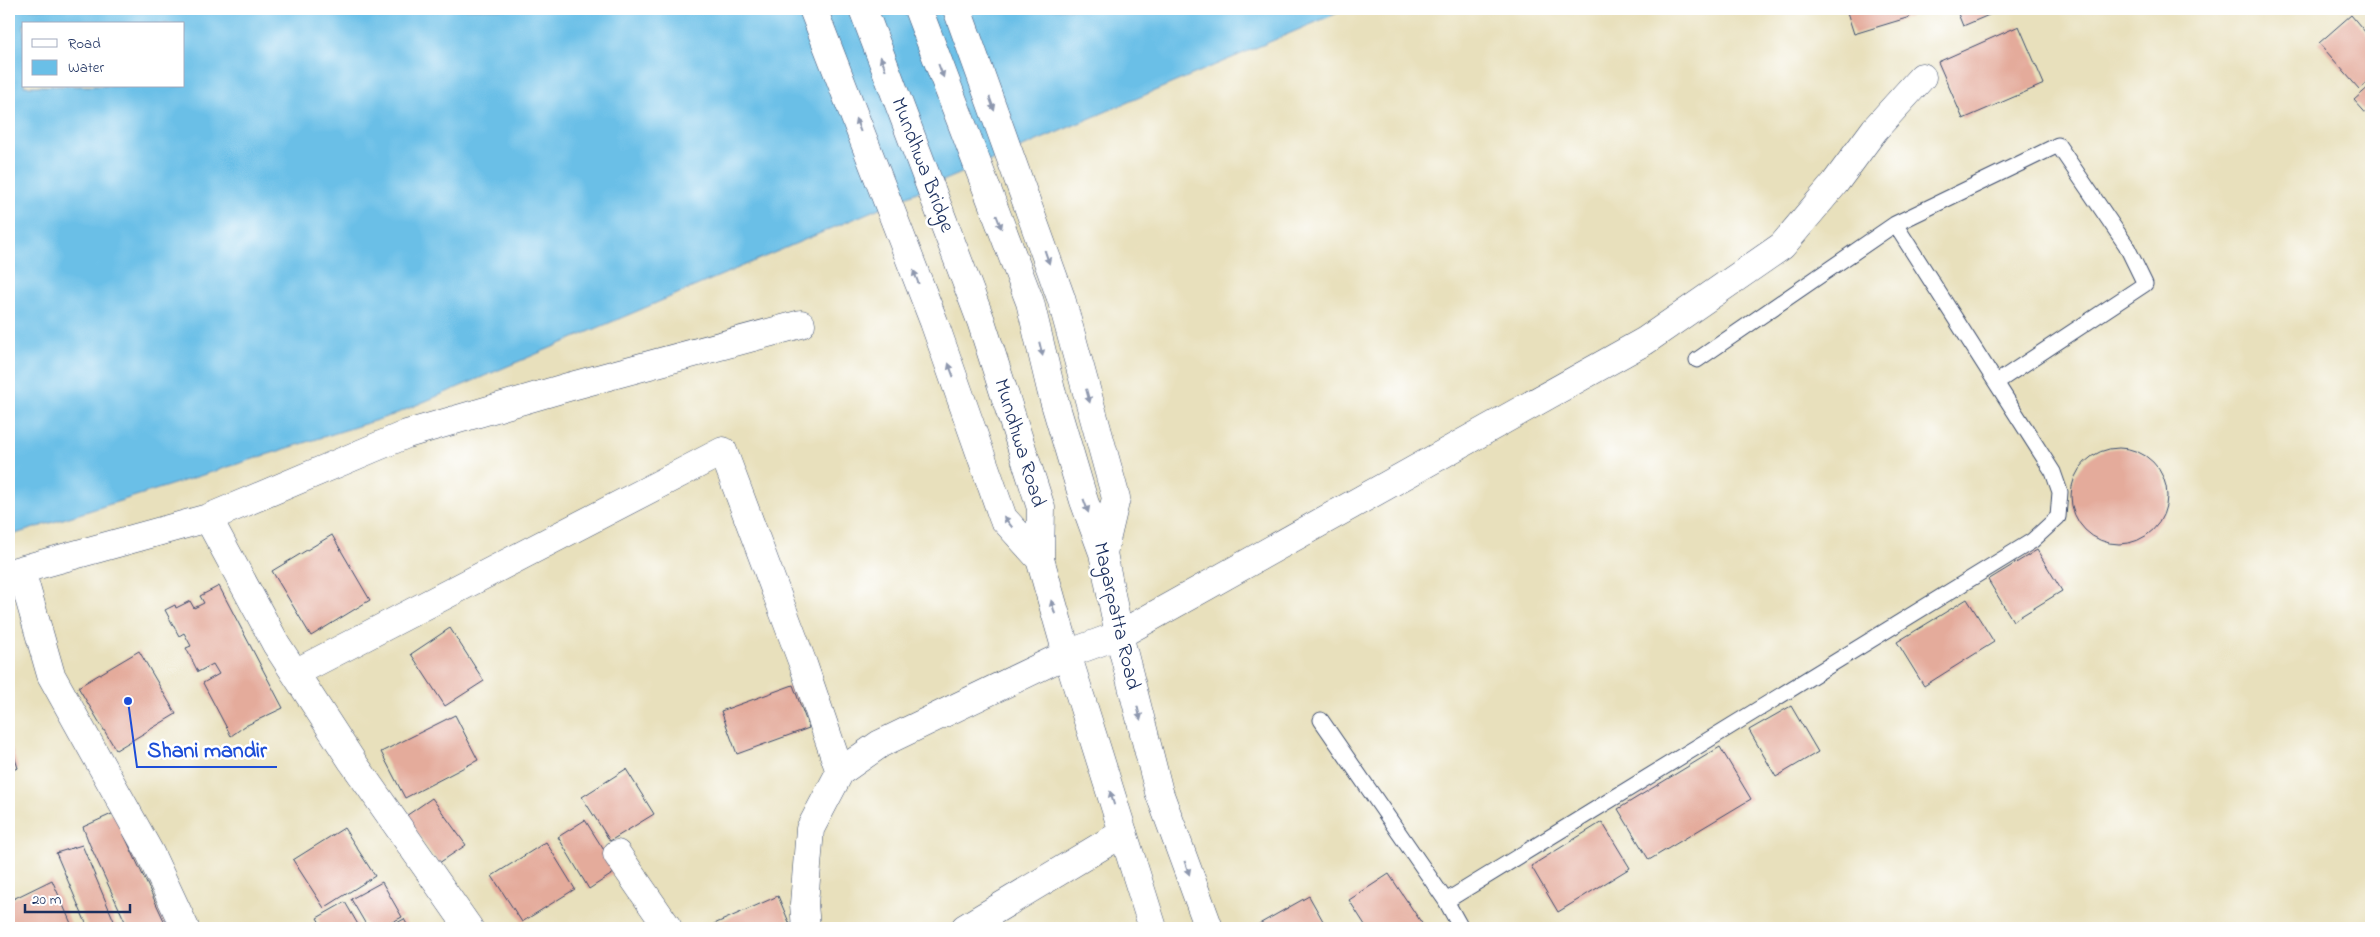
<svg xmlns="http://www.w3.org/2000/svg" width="2380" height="937" viewBox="0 0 2380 937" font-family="'Indie Flower',sans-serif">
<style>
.water{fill:#6abfe7;stroke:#4277a2;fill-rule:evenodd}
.building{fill:#e4ab9b}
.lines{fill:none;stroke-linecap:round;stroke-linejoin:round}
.lane-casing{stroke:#3a4a6c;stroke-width:17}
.street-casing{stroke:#3a4a6c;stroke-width:29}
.highway-casing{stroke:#3a4a6c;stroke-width:29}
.lane{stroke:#fff;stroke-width:15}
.street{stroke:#fff;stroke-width:28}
.highway{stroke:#fff;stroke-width:28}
.oneway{fill:#8d97ae}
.labels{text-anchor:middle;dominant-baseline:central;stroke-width:5;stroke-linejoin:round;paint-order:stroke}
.street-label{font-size:21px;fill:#1b2f5e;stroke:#fff}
.leader{fill:none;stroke:#1d4ed8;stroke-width:2}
.callout-dot{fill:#1d4ed8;stroke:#fff;stroke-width:2}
.callout-label{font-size:22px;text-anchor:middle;font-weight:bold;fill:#1d4ed8;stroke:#fff;stroke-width:5;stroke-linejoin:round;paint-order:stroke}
</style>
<rect width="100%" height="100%" fill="#fff"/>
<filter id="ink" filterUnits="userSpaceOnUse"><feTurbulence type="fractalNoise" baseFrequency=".02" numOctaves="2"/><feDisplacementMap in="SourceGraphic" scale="10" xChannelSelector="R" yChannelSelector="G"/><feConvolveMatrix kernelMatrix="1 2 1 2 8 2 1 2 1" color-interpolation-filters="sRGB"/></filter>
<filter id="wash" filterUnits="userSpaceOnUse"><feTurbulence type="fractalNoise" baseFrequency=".0096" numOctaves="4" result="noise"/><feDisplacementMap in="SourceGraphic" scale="20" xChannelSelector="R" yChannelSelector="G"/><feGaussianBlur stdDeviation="1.12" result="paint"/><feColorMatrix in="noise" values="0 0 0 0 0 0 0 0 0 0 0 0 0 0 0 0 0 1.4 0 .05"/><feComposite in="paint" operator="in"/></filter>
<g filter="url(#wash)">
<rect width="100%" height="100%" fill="#e8e0bc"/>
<path class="water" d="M 9,9 L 1347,9 L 393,415 L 9,536 ZM 24,24 L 184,24 L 184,86 L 24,86 Z"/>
<g id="blocks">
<path class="building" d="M 1846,9 L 1908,9 L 1910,17 L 1854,34 Z
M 1956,9 L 2003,9 L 1963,26 Z
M 2351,15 L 2371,39 L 2371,78 L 2359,89 L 2319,43 Z
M 2019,26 L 2044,84 L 1963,119 L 1938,62 Z
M 2371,85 L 2371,119 L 2354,100 Z
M2071 496a48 48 0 1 1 96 0a48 48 0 1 1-96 0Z
M 332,535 L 370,600 L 311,636 L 272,571 Z
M 2037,550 L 2062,591 L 2013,621 L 1988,580 Z
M 219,586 L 283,708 L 245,726 L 231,736 L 203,683 L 219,674 L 213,664 L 198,672 L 186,648 L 191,646 L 184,633 L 179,636 L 165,610 L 175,605 L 176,608 L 190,601 L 194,608 L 204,603 L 200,596 Z
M 1967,599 L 1994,642 L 1924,686 L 1897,642 Z
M 450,628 L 484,681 L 445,706 L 411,654 Z
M 139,651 L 176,714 L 116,750 L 78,687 Z
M 793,685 L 809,728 L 737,754 L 721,711 Z
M 1791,706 L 1818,752 L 1776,777 L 1749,730 Z
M 455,715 L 478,760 L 405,798 L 381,752 Z
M 9,740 L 18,768 L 9,771 Z
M 1720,747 L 1751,799 L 1649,860 L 1618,809 Z
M 626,769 L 654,814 L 610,841 L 582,797 Z
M 432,798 L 466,845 L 439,863 L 406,816 Z
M 114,813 L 166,925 L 161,928 L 128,928 L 89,843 L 83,827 Z
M 585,820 L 617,871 L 589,889 L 558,837 Z
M 1602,822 L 1630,868 L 1558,912 L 1531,866 Z
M 344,828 L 375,876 L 324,908 L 293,860 Z
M 546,842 L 575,889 L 522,922 L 492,876 Z
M 82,845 L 117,928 L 88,928 L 56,853 Z
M 1389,874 L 1425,928 L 1367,928 L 1349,900 Z
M 52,880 L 73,928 L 9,928 L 9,901 Z
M 382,882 L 402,917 L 381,928 L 368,928 L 351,899 Z
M 778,896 L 791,927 L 705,928 Z
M 1309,896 L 1327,928 L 1252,928 Z
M 345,902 L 360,928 L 323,928 L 317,918 Z
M 404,919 L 409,928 L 388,928 Z"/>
</g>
</g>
<g filter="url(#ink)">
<use href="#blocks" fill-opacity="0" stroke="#3a4a6c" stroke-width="1"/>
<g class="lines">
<g class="lane-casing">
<path id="lane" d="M 1697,360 L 1895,224 L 2058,145 L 2126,245 L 2145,284 L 1997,382
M 1321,720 L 1446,901 L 1461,928
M 1446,901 L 2032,541 L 2058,517 L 2060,492 L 2053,472 L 1895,224"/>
</g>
<g class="street-casing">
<path id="street" d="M 208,518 L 276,644 L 352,761 L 469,928
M 21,570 L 51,675 L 150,853 L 185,928
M 9,573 L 208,518 L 407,434 L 568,387 L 801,324
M 295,673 L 723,451 L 803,664 L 840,772
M 617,854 L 668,928
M 806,928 L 804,904 L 810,829 L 840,772 L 880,744 L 1067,654 L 1119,635 L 1645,341 L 1782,246 L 1835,183 L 1875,129 L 1922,77
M 965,928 L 1123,833"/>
</g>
<g class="highway-casing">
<path id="highway" d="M 813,9 L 934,322 L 1003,518 L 1040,559
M 863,9 L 981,321 L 1041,508 L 1040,559 L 1067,654 L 1153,928
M 918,9 L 1030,302 L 1051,390 L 1084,501 L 1103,553 L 1119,635 L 1159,792 L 1209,928
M 957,9 L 1061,298 L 1116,498 L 1103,553"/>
</g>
<use href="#lane" class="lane"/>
<use href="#street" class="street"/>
<use href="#highway" class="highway"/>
</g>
<defs><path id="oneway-solid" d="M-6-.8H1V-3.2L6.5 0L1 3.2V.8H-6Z" transform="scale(1.25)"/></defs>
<g class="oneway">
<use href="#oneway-solid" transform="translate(883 63) rotate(-111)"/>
<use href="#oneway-solid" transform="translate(941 71) rotate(69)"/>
<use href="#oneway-solid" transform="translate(992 104) rotate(70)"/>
<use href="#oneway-solid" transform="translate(858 125) rotate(-111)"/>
<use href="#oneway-solid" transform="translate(999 222) rotate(69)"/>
<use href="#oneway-solid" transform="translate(1047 257) rotate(71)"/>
<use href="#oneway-solid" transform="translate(916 277) rotate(-111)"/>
<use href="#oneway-solid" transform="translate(1041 349) rotate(76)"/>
<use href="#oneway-solid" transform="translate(951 370) rotate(-110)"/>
<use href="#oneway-solid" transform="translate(1088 396) rotate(75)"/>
<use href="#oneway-solid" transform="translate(1086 506) rotate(70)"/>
<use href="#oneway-solid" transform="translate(1008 522) rotate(-128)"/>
<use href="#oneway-solid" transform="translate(1053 607) rotate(-106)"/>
<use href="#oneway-solid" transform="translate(1139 713) rotate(76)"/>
<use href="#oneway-solid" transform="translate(1112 798) rotate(-107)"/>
<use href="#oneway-solid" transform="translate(1187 868) rotate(70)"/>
</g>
</g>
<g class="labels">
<g class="street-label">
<text transform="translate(922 165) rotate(69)">Mundhwa Bridge</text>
<text transform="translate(1019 443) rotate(73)">Mundhwa Road</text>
<text transform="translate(1116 616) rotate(77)">Magarpatta Road</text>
</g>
</g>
<path class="leader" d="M128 701L137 767H277"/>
<circle class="callout-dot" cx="128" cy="701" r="5"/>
<g class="callout-label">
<text x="207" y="757">Shani mandir</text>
</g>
<rect width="2380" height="937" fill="none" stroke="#fff" stroke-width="30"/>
<rect x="22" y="22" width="162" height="65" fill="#ffffff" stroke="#a4acbf"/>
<rect x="32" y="39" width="25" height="8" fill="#ffffff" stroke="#a4acbf"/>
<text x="68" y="48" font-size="15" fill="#1b2f5e">Road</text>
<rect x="32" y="60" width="25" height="15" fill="#6abfe7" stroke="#a4acbf"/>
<text x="68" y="72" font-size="15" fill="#1b2f5e">Water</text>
<path d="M25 904v8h105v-8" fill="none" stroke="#1b2f5e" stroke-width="2.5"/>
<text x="32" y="904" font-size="15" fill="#1b2f5e" stroke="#ffffff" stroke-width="4" paint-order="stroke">20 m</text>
</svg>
